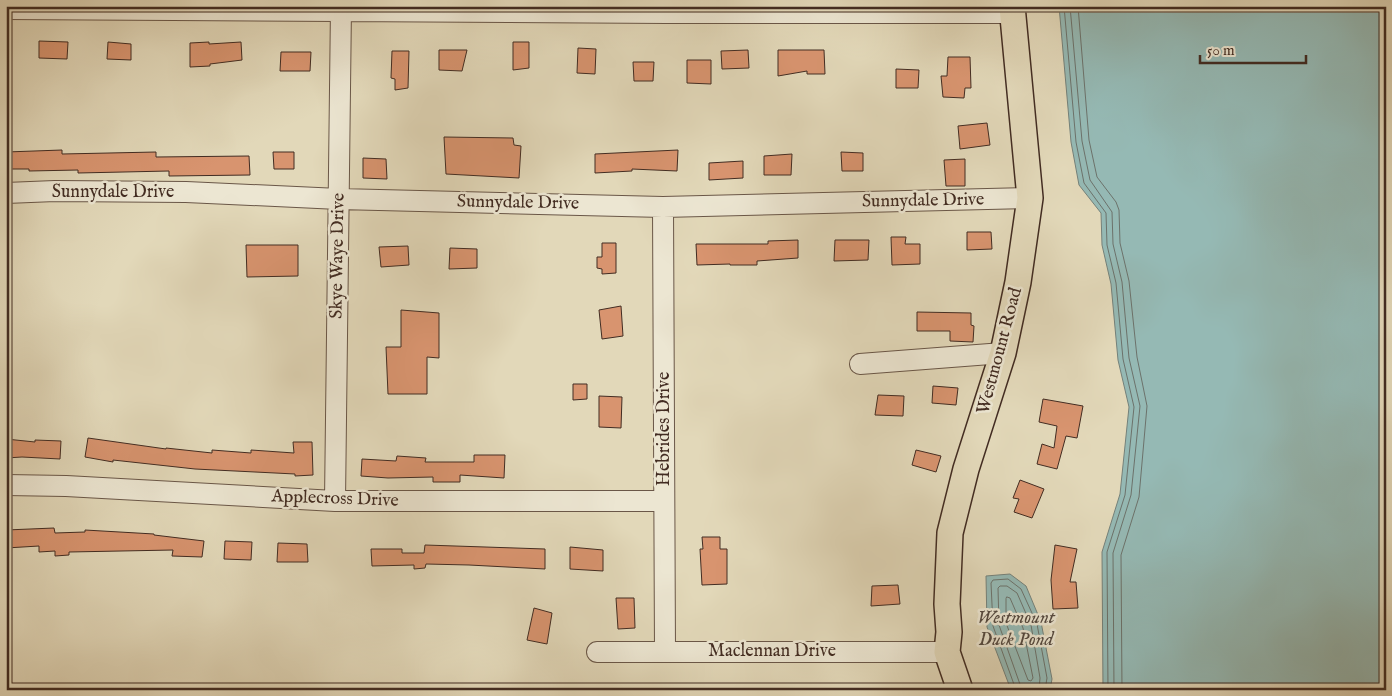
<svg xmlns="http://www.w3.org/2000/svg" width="1392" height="696" viewBox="0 0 1392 696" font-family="'IM FELL English',serif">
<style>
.water{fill:#95b9b4;stroke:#74817a}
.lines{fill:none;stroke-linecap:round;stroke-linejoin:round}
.shore{stroke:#6c726b;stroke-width:1}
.building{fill:#d8946f;stroke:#422c22}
.minor-casing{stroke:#6a5748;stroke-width:22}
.major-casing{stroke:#422c22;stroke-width:28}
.minor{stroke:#ece6d2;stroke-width:20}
.major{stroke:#e2d8b9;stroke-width:25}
.labels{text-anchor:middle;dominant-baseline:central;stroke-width:5;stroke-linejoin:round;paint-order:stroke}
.street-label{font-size:18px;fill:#422c22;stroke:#ece6d2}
.water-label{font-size:19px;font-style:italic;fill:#53483f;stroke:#ece6d2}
</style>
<rect width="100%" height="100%" fill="#e2d8b9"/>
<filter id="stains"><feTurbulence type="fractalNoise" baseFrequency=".004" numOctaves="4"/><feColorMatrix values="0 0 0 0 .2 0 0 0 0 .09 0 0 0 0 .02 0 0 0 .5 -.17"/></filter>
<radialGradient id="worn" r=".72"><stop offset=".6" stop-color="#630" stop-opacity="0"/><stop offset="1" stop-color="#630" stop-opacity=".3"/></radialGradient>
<path class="water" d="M 1059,6 L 1386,6 L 1386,690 L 1103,690 L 1102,552 L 1120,494 L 1129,407 L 1118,360 L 1111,284 L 1102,245 L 1101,213 L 1079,185 L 1071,142 Z
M 1010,574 L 1026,586 L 1041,622 L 1052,679 L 1050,690 L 1011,690 L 987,627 L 986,576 Z"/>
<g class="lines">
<path class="shore" d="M 1064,6 L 1076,142 L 1084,183 L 1106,213 L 1107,245 L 1116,283 L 1123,359 L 1134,407 L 1125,495 L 1107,552 L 1108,690
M 1070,6 L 1082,141 L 1090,180 L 1112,212 L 1113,244 L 1122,282 L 1129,358 L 1140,406 L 1131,495 L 1113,553 L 1114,690
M 1078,6 L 1089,140 L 1097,177 L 1116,202 L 1119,210 L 1120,243 L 1129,281 L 1137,357 L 1147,406 L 1139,497 L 1121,555 L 1122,690
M 1007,597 L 1010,598 L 1023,628 L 1033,678 L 1031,681 L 1028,680 L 1006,623 L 1006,599 Z
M 1016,690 L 993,626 L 991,583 L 993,580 L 1008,579 L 1021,589 L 1037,624 L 1047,678 L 1045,690
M 1022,690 L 999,625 L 998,588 L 1000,586 L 1007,586 L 1017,593 L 1031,625 L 1040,678 L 1039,690"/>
</g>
<path class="building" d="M 39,41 L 68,42 L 67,59 L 39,58 Z
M 108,42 L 131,44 L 131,60 L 107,59 Z
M 209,42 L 209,44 L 241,42 L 242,60 L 210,64 L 210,66 L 190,67 L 190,43 Z
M 513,42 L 529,42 L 529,68 L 513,70 Z
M 578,48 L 596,49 L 595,74 L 577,73 Z
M 439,50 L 467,50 L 462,71 L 439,70 Z
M 748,50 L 749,68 L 722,69 L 721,51 Z
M 778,50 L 824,50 L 825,74 L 807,74 L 807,71 L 778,76 Z
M 392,51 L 409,51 L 408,88 L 395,90 L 395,79 L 391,78 Z
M 281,52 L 311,52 L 310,71 L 280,71 Z
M 948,57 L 970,57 L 971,88 L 965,88 L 964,98 L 943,97 L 941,76 L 947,76 Z
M 687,60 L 711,60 L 711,84 L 687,83 Z
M 633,62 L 654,62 L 653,81 L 634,81 Z
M 896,69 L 919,70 L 918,88 L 896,88 Z
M 987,123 L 990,145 L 960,149 L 958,126 Z
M 444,137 L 513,138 L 514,145 L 521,146 L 519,178 L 446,174 Z
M 62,150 L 62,154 L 156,152 L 156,157 L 249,156 L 250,175 L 169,176 L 169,171 L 78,173 L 78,170 L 29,171 L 29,169 L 6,169 L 6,152 Z
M 678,150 L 677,171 L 632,169 L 632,171 L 595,173 L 595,154 Z
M 273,152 L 294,152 L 294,169 L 274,169 Z
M 841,152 L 863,153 L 863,171 L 842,171 Z
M 792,154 L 791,175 L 764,175 L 764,156 Z
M 363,158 L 386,159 L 387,179 L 363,178 Z
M 965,159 L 965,186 L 946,186 L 944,160 Z
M 743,161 L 743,178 L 709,180 L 709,163 Z
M 967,232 L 991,232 L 992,249 L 967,250 Z
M 891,237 L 906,237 L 905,244 L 920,244 L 920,264 L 892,265 Z
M 798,240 L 798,258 L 757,261 L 757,265 L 730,265 L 730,264 L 697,265 L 696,244 L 768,244 L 768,241 Z
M 835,240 L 869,240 L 868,260 L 834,261 Z
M 602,243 L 616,243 L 616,273 L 602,274 L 602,269 L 597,268 L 597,257 L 602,257 Z
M 246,245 L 298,245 L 298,276 L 247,277 Z
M 408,246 L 409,265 L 381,267 L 379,247 Z
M 450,248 L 477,249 L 477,268 L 449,269 Z
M 621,306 L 623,336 L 602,339 L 599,310 Z
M 401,310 L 439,313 L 439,358 L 427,357 L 427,394 L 388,394 L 386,347 L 401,347 Z
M 917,312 L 971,313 L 971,325 L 974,326 L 973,342 L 950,341 L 950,331 L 917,331 Z
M 573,384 L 587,384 L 587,399 L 573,400 Z
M 933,386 L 958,388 L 956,405 L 932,403 Z
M 878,395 L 904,396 L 903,416 L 875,415 Z
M 599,396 L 622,397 L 621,428 L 599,427 Z
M 1043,399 L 1083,406 L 1077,438 L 1066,436 L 1057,469 L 1037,464 L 1042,444 L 1054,448 L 1057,426 L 1039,422 Z
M 88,438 L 166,449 L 166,448 L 212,453 L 212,450 L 251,453 L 251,450 L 294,453 L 293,442 L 312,442 L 313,475 L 295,476 L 295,474 L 195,469 L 113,460 L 113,462 L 85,457 Z
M 6,439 L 35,442 L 35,440 L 61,441 L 60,459 L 22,457 L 6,458 Z
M 916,450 L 941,456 L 936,472 L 912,465 Z
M 474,455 L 505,455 L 504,478 L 460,475 L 460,482 L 433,482 L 433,477 L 388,478 L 361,476 L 362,459 L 396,461 L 397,456 L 426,458 L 425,462 L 474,462 Z
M 1020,480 L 1044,489 L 1032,518 L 1014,512 L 1019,499 L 1013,498 Z
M 54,528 L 55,533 L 85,532 L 85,530 L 154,534 L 154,535 L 204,541 L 202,557 L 172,556 L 173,550 L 69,552 L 69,555 L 55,556 L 55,551 L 39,552 L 39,546 L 6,548 L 6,530 Z
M 702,537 L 720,537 L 720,549 L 727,549 L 727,584 L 702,585 L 700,549 L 703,549 Z
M 225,541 L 252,542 L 251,560 L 224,559 Z
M 278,543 L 307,544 L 308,562 L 277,562 Z
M 425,545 L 545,549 L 545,569 L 469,565 L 426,564 L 425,568 L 414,569 L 414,565 L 372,566 L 371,549 L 402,549 L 402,553 L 424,553 Z
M 1055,545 L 1077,549 L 1070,582 L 1076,582 L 1078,608 L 1053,609 L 1051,580 Z
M 570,547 L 603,550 L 603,571 L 570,569 Z
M 898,585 L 900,604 L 871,606 L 872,586 Z
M 616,598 L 634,598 L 635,628 L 618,629 Z
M 534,608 L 552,613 L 547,644 L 527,640 Z"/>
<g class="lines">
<g class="minor-casing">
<path id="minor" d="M 6,9 L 667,13 L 1013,13
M 6,193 L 55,191 L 186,192 L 339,199 L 663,207 L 1030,198
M 663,207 L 665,651
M 860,364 L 1003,353
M 6,485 L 66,486 L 335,501 L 664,501
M 335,501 L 341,6
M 597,652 L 947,652"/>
</g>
<g class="major-casing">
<path id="major" d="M 960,690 L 947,652 L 949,632 L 947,604 L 950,533 L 966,469 L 1003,353 L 1018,282 L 1030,198 L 1012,6"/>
</g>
<use href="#minor" class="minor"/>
<use href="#major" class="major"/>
</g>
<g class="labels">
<g class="street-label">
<text x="113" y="192">Sunnydale Drive</text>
<text transform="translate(923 201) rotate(-1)">Sunnydale Drive</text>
<text transform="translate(518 203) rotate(1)">Sunnydale Drive</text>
<text transform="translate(338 256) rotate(-89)">Skye Waye Drive</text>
<text transform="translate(1000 351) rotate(-75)">Westmount Road</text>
<text transform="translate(664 429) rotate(-90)">Hebrides Drive</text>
<text transform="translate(335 499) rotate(2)">Applecross Drive</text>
<text x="772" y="651">Maclennan Drive</text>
</g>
<g class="water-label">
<text x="1016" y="618">Westmount<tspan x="1016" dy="22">Duck Pond</tspan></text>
</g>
</g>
<rect width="1392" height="696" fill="none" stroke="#e2d8b9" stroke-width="25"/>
<rect x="8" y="8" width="1377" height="681" fill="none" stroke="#422c22" stroke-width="2.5"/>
<rect x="12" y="12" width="1367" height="671" fill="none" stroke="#422c22"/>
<path d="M1200 55v8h106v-8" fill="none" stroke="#422c22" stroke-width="2.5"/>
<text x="1207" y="55" font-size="15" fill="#422c22" stroke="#ece6d2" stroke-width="4" paint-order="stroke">50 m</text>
<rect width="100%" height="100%" filter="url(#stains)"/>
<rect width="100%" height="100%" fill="url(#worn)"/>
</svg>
